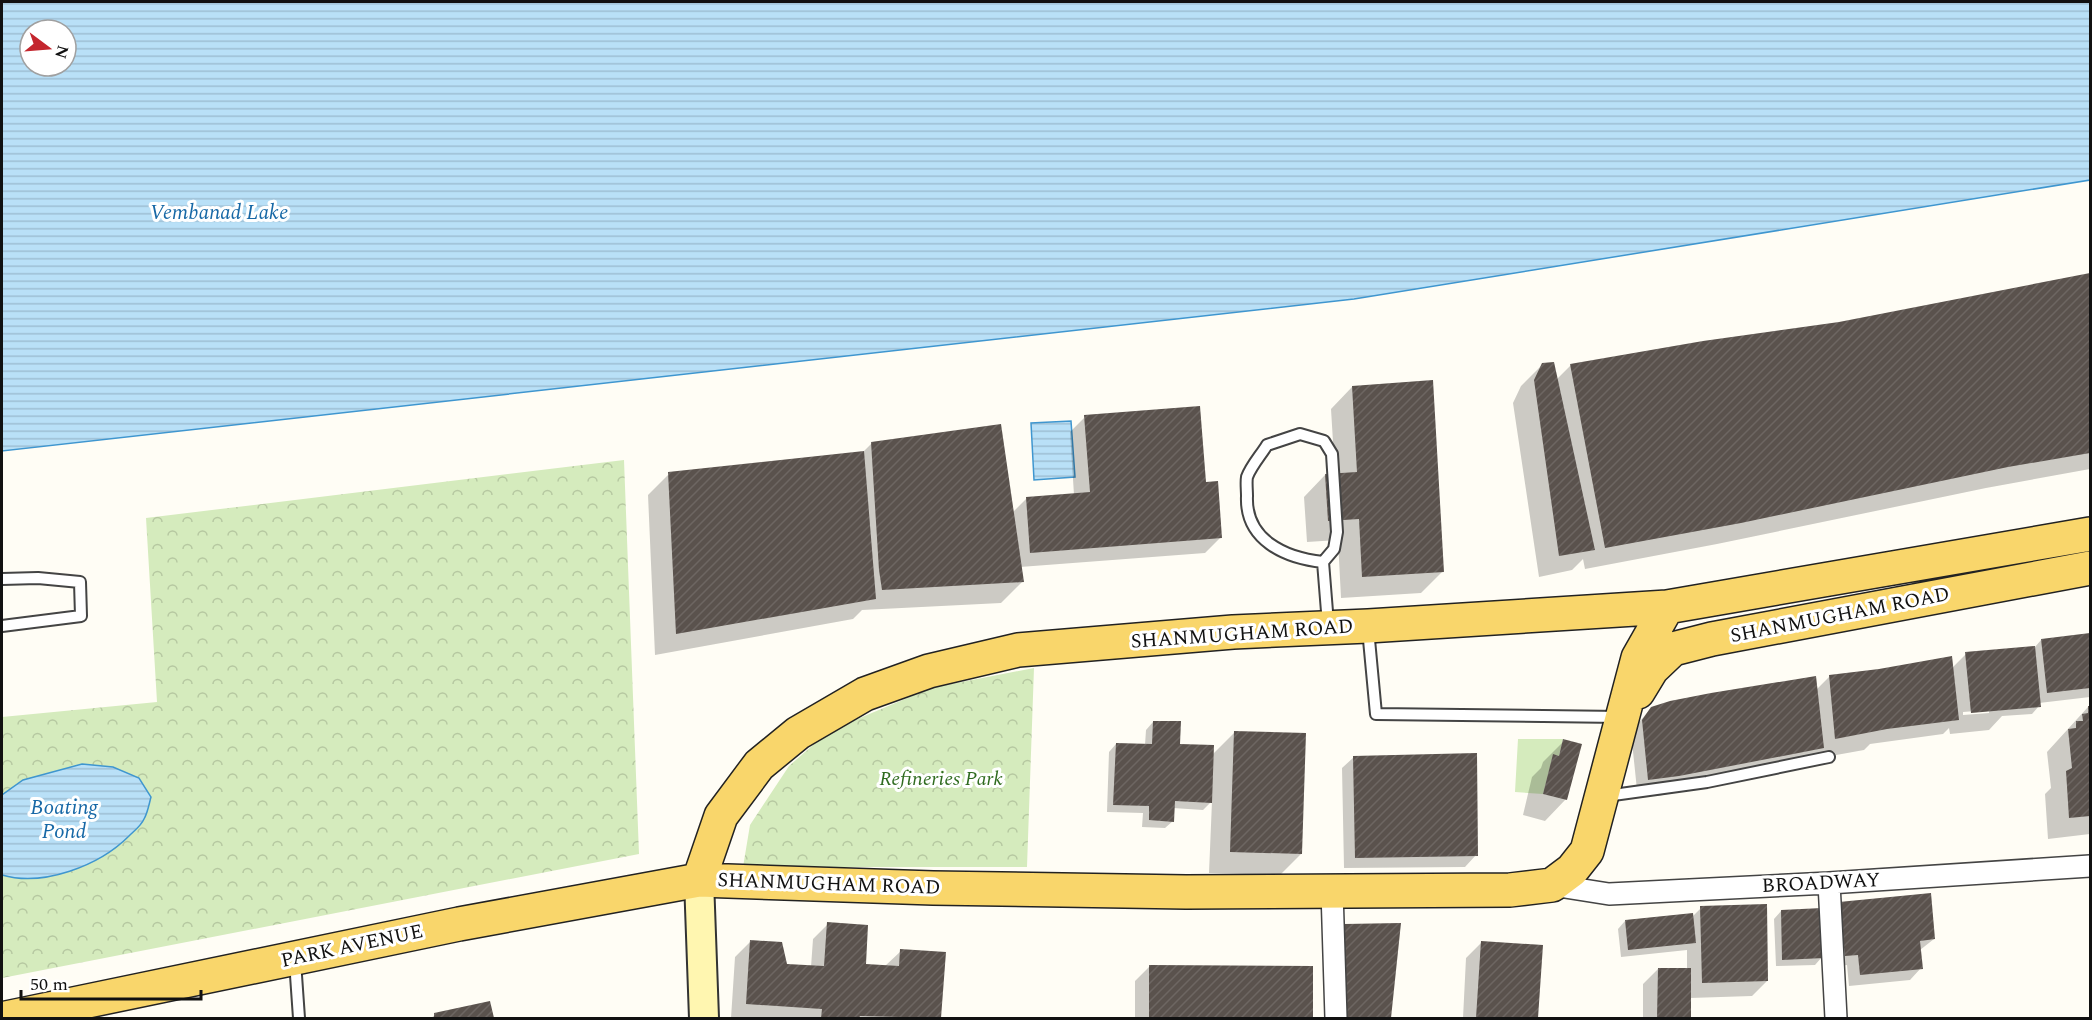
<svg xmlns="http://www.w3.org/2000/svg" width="2092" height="1020" viewBox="0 0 2092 1020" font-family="Spectral,serif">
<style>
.grass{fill:#d5ebbd}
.park{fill:url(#park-crowns)}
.water{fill:url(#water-rules);stroke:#3f96cf;stroke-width:1.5;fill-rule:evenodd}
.shadow{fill:#0003;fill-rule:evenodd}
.building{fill:url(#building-hatch)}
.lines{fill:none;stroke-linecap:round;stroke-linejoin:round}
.lane-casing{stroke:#444;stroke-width:14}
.street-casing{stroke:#444;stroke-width:24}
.secondary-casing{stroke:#333;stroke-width:32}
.primary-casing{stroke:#222;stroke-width:36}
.lane{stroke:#fff;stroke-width:10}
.street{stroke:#fff;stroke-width:21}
.secondary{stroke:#fff6b0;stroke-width:28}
.primary{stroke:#f9d66b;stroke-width:33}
.labels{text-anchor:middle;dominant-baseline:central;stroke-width:6;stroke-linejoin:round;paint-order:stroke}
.street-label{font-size:20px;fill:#111;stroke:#fff}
.park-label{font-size:20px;font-style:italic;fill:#2f6b1f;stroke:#fff}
.water-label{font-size:21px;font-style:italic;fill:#1768a6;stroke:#fff}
</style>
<defs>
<pattern id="park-crowns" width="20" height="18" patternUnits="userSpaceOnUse" patternTransform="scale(1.5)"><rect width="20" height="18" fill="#d5ebbd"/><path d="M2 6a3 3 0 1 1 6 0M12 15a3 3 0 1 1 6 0" fill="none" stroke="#b6c8a1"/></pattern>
<pattern id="water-rules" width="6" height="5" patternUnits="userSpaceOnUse" patternTransform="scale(1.5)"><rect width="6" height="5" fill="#b9e0f7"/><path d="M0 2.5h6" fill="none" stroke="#9ebfd3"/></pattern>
<pattern id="building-hatch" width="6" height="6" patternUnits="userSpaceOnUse" patternTransform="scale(1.5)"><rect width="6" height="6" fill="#5a524d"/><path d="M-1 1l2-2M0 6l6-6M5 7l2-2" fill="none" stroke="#6d6662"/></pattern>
</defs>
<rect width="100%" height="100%" fill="#fffdf5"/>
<path class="grass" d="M 1518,739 L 1563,739 L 1559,756 L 1553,755 L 1543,794 L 1515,792 Z"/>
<path class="park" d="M 624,460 L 639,854 L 2,978 L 2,717 L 157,702 L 146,518 Z
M 1034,668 L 1027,867 L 743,867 L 750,825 L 789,766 L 829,731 L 931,688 Z"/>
<path class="water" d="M 2,2 L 2090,2 L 2090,180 L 1354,299 L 2,451 ZM 30,30 L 66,30 L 66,66 L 30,66 Z
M 1071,421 L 1075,477 L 1034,480 L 1031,423 Z
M 82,764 L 113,767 L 139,778 L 151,797 C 149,804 148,812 144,819 C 141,826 134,831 129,836 C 99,866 43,887 2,875 L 2,795 L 23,780 Z"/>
<path class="shadow" d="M 2090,275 L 2090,469 L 1986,488 L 1717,544 L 1585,569 L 1583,559 L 1572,570 L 1539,577 L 1513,403 L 1521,386 L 1543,364 L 1556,380 L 1571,365 L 1839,323 Z
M 1352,387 L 1442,572 L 1421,593 L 1341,598 L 1338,540 L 1307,542 L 1304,497 L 1325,475 L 1335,475 L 1331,409 Z
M 1085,417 L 1205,484 L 1220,538 L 1205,553 L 1020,567 L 1022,582 L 1001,603 L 862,610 L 853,619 L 655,655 L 648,495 L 669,474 L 863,452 L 872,443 L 1012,513 L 1027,498 L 1074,495 L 1070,432 Z
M 2090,634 L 2090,697 L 2039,703 L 2039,706 L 2032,714 L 2002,716 L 1989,730 L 1950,734 L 1949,728 L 1943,734 L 1870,744 L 1864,750 L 1814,759 L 1723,783 L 1658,796 L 1657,788 L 1637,790 L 1631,732 L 1651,708 L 1816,690 L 1830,676 L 1952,668 L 1966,654 L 2035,647 L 2041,640 ZM 1989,710 L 1989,713 L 1963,715 L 1963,712 Z
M 2088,707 L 2090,707 L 2090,834 L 2048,839 L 2045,794 L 2051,788 L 2047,752 Z
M 1153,722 L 1179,746 L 1213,754 L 1234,733 L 1301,854 L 1280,875 L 1209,873 L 1212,801 L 1203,810 L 1173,808 L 1173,821 L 1165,828 L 1142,827 L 1143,813 L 1107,812 L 1109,752 L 1116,744 L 1145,745 L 1146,730 Z
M 1564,741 L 1566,799 L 1545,821 L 1523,815 L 1532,777 L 1541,768 L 1543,762 Z
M 1354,757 L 1476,855 L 1465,867 L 1344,868 L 1342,768 Z
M 1701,908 L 1767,981 L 1752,996 L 1690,998 L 1689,1018 L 1643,1018 L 1643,984 L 1658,969 L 1687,970 L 1687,950 L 1621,957 L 1618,929 L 1625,921 L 1692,917 Z
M 1781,911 L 1822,957 L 1815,965 L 1776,966 L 1774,919 Z
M 1829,915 L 1934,939 L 1920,950 L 1921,968 L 1910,980 L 1849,986 L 1847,965 L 1834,967 Z
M 828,924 L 864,965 L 885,966 L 901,951 L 944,954 L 940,1018 L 731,1018 L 735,957 L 750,942 L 785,965 L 811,967 L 813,939 Z
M 1399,924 L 1390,1018 L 1335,1018 L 1333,937 L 1345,925 Z
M 1481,943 L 1541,946 L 1537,1018 L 1463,1018 L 1466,958 Z
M 1150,966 L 1312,968 L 1311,1018 L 1135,1018 L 1135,981 Z
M 488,1003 L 492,1018 L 431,1018 L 435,1015 Z"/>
<path class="building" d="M 2090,273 L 2090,453 L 2008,467 L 1741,523 L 1605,548 L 1570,364 L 1703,341 L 1839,322 Z
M 1554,362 L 1595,550 L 1559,556 L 1534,380 L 1542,363 Z
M 1433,380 L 1444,572 L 1362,577 L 1359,519 L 1328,521 L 1325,474 L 1357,472 L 1352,386 Z
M 1200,406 L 1206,482 L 1218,481 L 1222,538 L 1030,553 L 1026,497 L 1090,492 L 1084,415 Z
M 1001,424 L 1024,582 L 882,590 L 879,570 L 871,442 Z
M 864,451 L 876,599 L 676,634 L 668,472 Z
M 2090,633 L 2090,688 L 2047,693 L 2041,639 Z
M 2035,646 L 2041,707 L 1971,713 L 1965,652 Z
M 1952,656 L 1959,720 L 1887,729 L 1835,739 L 1829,675 L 1879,669 Z
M 1816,676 L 1824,748 L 1679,776 L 1648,780 L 1642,720 L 1651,707 L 1670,701 L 1711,693 Z
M 2088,706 L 2090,706 L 2090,816 L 2069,818 L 2066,771 L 2072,768 L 2068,729 L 2076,728 L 2076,721 L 2083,721 L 2082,714 L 2088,713 Z
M 1153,721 L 1181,721 L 1180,744 L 1214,745 L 1212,803 L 1175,801 L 1174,822 L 1149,820 L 1149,806 L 1113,805 L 1116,743 L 1152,744 Z
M 1234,731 L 1306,733 L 1302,854 L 1230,852 Z
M 1563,739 L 1582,744 L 1567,800 L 1543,794 L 1553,754 L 1559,756 Z
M 1477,753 L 1478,856 L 1355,858 L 1353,756 Z
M 1931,893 L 1935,939 L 1920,941 L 1923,969 L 1860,975 L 1858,955 L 1845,956 L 1839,902 Z
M 1767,904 L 1768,981 L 1702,983 L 1700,906 Z
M 1822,908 L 1824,958 L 1782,960 L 1781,910 Z
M 1693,913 L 1696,943 L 1628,950 L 1625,920 Z
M 827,922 L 868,925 L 866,964 L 899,966 L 900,949 L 946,952 L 941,1018 L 860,1016 L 859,1018 L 821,1018 L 822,1009 L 746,1004 L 750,940 L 782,942 L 787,964 L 824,966 Z
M 1401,923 L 1391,1018 L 1346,1018 L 1344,924 Z
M 1481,941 L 1543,945 L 1538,1018 L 1476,1018 Z
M 1149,965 L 1313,966 L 1313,1018 L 1149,1018 Z
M 1658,968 L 1691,968 L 1691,1018 L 1657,1018 Z
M 490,1001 L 494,1018 L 434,1018 L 434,1013 Z"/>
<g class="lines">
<g class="lane-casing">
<path id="lane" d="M 1300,434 L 1324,441 L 1332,454 L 1337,532 L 1334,549 L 1323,562 C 1285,558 1245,540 1247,496 C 1247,490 1246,482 1247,477 C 1251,466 1261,455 1267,445 Z
M 1323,562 L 1328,624
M 2,579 L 38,578 L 80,582 L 81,616 L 2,626
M 1368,629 L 1376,714 L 1620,717
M 1606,796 L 1707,782 L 1829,757
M 295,961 L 299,1018"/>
</g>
<g class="street-casing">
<path id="street" d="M 1829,883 L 1836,1018
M 1552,885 L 1609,894 L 1829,883 L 2090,866
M 1332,891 L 1336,1018"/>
</g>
<g class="secondary-casing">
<path id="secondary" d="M 699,880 L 704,1018"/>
</g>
<g class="primary-casing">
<path id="primary" d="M 1638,692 L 1652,669 L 1673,649 L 1712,639 L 2090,568
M 699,880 L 721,816 L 759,765 L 798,733 L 865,694 L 929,671 L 1018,650 L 1233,632 L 1368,626 L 1667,607 L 2090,534
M 6,1018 L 459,924 L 699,880 L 933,888 L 1186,892 L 1510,890 L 1552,885 L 1572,870 L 1587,851 L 1638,658 L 1667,607"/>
</g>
<use href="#lane" class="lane"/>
<use href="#street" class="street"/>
<use href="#secondary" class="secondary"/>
<use href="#primary" class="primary"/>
</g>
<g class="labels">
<g class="street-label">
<text transform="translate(1840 615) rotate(-11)">SHANMUGHAM ROAD</text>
<text transform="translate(1242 634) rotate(-4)">SHANMUGHAM ROAD</text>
<text transform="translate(1821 883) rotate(-3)">BROADWAY</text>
<text transform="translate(829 884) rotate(2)">SHANMUGHAM ROAD</text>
<text transform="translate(352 946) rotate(-12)">PARK AVENUE</text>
</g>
<g class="park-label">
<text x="941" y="779">Refineries Park</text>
</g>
<g class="water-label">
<text x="219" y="213">Vembanad Lake</text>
<text x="64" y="808">Boating<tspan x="64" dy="24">Pond</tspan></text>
</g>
</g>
<rect width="2092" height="1020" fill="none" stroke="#111111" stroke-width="6"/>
<g transform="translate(48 48) rotate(106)"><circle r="28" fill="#ffffff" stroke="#a0a0a0" stroke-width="1.5"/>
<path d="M0-4.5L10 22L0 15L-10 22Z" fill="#c4262e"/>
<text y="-9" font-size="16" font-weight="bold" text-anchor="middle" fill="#111111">N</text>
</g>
<path d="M21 990v9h180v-9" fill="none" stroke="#111111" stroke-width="3"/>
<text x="30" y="990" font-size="18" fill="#111111" stroke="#ffffff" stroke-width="4.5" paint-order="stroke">50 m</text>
</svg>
